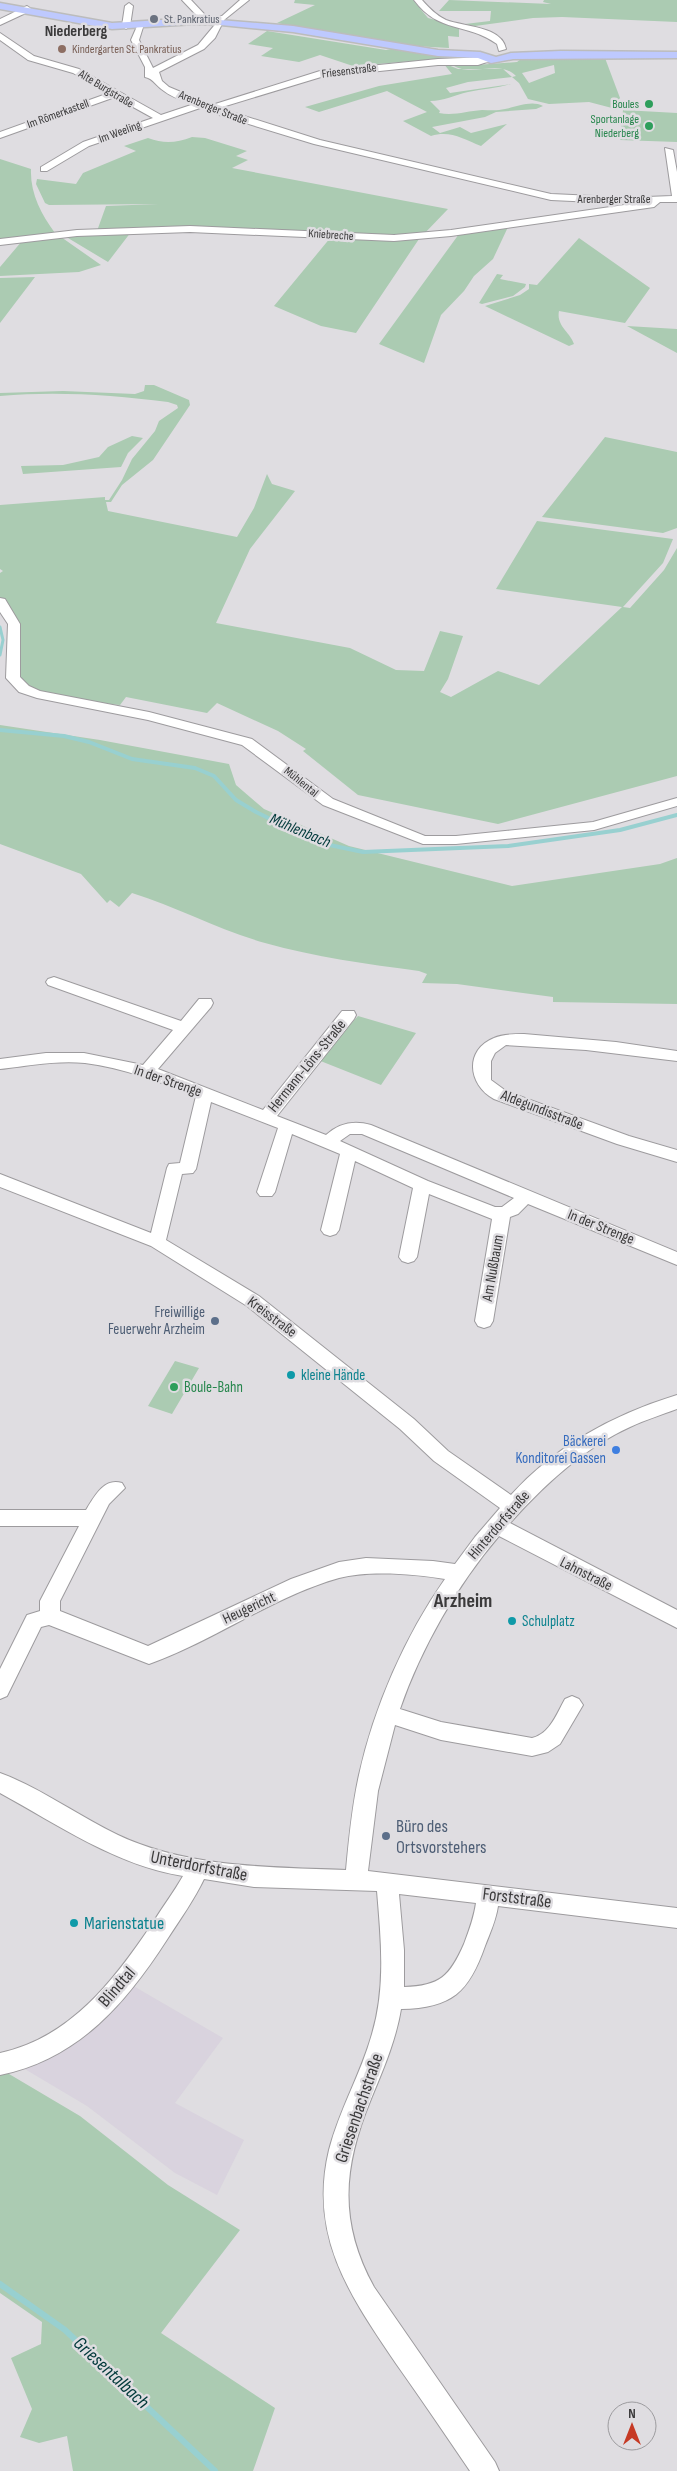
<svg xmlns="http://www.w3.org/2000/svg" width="677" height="2471" viewBox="0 0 677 2471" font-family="'Sofia Sans Condensed',sans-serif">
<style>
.built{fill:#d9d3de}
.green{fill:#abcbb2;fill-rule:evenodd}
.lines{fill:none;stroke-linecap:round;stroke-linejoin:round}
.stream-far2{stroke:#98d0d0;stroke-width:3}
.stream-far1{stroke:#98d0d0;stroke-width:4}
.stream{stroke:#98d0d0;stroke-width:6}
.minor-casing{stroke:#9d9b9e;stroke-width:2}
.major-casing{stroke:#bcbcbc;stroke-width:3}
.minor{fill:#fff;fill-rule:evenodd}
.major{fill:#bec9fe;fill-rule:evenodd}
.worship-dot{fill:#6b7280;stroke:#dfdde1;stroke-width:2}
.education-dot{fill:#8d6e63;stroke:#dfdde1;stroke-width:2}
.leisure-dot{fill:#2e9e5b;stroke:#dfdde1;stroke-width:2}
.service-dot{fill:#5c6f8a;stroke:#dfdde1;stroke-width:2}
.culture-dot{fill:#0f9aa8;stroke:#dfdde1;stroke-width:2}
.shop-dot{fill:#3f7fe0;stroke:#dfdde1;stroke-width:2}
.labels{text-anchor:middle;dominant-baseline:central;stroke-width:5;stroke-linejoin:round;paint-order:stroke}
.far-worship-label{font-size:12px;fill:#5b616d;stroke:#dfdde1;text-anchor:start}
.far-education-label{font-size:12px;fill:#785e54;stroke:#dfdde1;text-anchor:start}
.far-street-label{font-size:12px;fill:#3b3a3b;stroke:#dfdde1}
.far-leisure-label{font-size:12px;fill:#27864d;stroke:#dfdde1;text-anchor:end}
.street-label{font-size:15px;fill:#3b3a3b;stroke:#dfdde1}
.service-label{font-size:15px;fill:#4e5e75;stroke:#dfdde1;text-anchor:end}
.culture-label{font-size:15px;fill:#0d838f;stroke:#dfdde1;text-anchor:start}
.leisure-label{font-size:15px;fill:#27864d;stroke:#dfdde1;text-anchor:start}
.shop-label{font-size:15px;fill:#366cbe;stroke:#dfdde1;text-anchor:end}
.far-district-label{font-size:16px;font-weight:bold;fill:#3b3a3b;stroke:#dfdde1}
.water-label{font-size:16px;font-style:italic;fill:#01393a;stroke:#dfdde1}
.near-service-label{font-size:18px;fill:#4e5e75;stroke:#dfdde1;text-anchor:start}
.near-street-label{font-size:18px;fill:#3b3a3b;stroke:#dfdde1}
.near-culture-label{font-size:18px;fill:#0d838f;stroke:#dfdde1;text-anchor:start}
.near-water-label{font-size:19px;font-style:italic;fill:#01393a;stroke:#dfdde1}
.district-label{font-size:20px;font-weight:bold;fill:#3b3a3b;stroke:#dfdde1}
</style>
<rect width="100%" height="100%" fill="#dfdde1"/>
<path class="built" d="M 130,1984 L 223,2038 L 175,2103 L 244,2140 L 217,2195 L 175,2173 L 87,2106 L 18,2065 Z"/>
<path class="green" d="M 295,0 L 413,0 L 428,18 L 459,26 L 459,37 L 448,36 L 449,48 C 391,46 334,34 277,23 L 315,5 L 294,3 Z
M 449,0 L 551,4 L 543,2 L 544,0 L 677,0 L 677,22 L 562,17 L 533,18 L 475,26 L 465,24 L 490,21 L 491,11 L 439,11 Z
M 267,31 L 386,50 L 397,48 L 462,57 L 353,66 L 320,55 L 299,62 L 261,56 L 273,48 L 248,44 Z
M 605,58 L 620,98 L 612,108 L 589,102 L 549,104 L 528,99 L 519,83 L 512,77 L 468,82 L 446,88 L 450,93 L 511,84 C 497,88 483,89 468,92 C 454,95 444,101 430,101 L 440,111 L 439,113 C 454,116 467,111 482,110 C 490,110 497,111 505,109 C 517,107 531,100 543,106 L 536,109 L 496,112 L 485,117 L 432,127 L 440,133 L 460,127 L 471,133 L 507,124 L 481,146 C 463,139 450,130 431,136 L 403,121 L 427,112 L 387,91 L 319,112 L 305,107 L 379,86 L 452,74 L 443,63 L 458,69 L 503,69 L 512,77 L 516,76 C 499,58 470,79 451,64 L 476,65 L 517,62 L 521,59 ZM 554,65 L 555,73 L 529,83 L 522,73 Z
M 623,110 L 677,113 L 677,142 L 620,140 Z
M 192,137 L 205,138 L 247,151 L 236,156 L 248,160 L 232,168 L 448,209 L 423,235 L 413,236 L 311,232 L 97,231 L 106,206 L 159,204 L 49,205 L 45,203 L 36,184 L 37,179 L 76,184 L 83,173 L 136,151 L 124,146 L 148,138 C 164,144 176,143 192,137 Z
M 0,159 L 31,169 C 30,193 41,214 55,233 L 0,241 Z
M 508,227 L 493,259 L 474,276 L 464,291 L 441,315 L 424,363 L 379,344 L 459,234 Z
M 131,232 L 108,262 L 68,238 L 71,235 Z
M 61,237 L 101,265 L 79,272 L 0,276 L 0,267 L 22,241 Z
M 331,237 L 419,239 L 356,333 L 321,326 L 274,306 Z
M 579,238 L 650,288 L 625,323 L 559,311 C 556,326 570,332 574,344 L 569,346 L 485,306 L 520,295 L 529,289 L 529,284 L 537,285 Z
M 497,274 L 503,275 L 500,279 L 526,284 L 525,287 L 513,296 L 482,304 L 479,303 Z
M 35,277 L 0,323 L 0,278 Z
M 627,326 L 677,329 L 677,353 Z
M 145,385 L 154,385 L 189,400 L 190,405 L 153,460 L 122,485 L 111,502 L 106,502 L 108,511 L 237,537 L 254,508 L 267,474 L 272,484 L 295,491 L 250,549 L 216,623 L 350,648 L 396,670 L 424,671 L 440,631 L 463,636 L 448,679 L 440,692 L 451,697 L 498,671 L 539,685 L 622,607 L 496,589 L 537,521 L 673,539 L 663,563 L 623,607 L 630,608 L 664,570 L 677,548 L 677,776 L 498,824 L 358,795 L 303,751 L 306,749 L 278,731 L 217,703 L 207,713 L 126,697 L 120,705 C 95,702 32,699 19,676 C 13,666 7,616 4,601 L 0,598 L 0,573 L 3,571 L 0,569 L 0,505 L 105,497 L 105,500 L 109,500 L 122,480 L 132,459 L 155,431 L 159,421 L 178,408 L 177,405 L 168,402 C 112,395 57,391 0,396 L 0,393 L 63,391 L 135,394 L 144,391 Z
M 132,436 L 143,438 L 128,453 L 121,467 L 23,474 L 21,466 L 63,465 L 99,457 L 108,447 Z
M 605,437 L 677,452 L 677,528 L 663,533 L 542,517 Z
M 0,725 L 100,740 L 229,764 L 236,785 L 264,809 L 349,846 L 512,886 L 660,864 L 677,858 L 677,1004 L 553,1002 L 553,997 L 457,984 L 422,983 L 427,974 L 419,971 C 367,964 315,957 265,943 C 219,930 177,907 132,893 L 119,907 L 110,900 L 107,903 L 81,874 L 0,844 Z
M 358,1016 L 416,1033 L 381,1085 L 318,1060 Z
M 175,1361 L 199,1368 L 172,1414 L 148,1406 Z
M 0,2071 L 4,2071 L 80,2116 L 168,2185 L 240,2230 L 161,2333 L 275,2408 L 253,2471 L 73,2471 L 67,2436 L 39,2443 L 20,2437 L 32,2409 L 11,2358 L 41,2344 L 42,2322 L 0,2293 Z"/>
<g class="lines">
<path class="stream-far2" d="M 0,627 L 3,640 L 0,655"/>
<path class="stream-far1" d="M 0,730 L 64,736 L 89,742 L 132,759 L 195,768 L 214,776 L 236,800 L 256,812 L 320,843 L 363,852 L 508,846 L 620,830 L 677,815"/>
<path class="stream" d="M 0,2284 L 65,2330 L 215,2471"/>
<g class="minor-casing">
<path id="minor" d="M 182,0 L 191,0 L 207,17 L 222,16 L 240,0 L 249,0 L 224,20 L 215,38 L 204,49 L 159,72 L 162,81 L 169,87 L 212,105 L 320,71 L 438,59 L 490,57 L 490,61 L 478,65 L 438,65 L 321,77 L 219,108 L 320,140 L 551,194 L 616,197 L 621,200 L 616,203 L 551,200 L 314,144 L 216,114 L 203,107 L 89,146 L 47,171 L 41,171 L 41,167 L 83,142 L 153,118 L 115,97 L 0,138 L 0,132 L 109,93 L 73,73 L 28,60 L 0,40 L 0,33 L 34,56 L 79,69 L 161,115 L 194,104 C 184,101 173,98 164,91 C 156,86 154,79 145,77 L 145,67 L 131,40 L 138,24 L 144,24 L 139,40 L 153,68 L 198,45 L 218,21 L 202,21 Z
M 414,0 L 422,0 C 429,8 436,15 446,20 C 464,27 502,26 506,49 L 499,51 L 497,44 C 467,22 439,34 414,0 Z
M 129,3 L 133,6 L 130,26 L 126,29 L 122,26 L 125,6 Z
M 27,6 L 31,9 L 30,11 L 0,25 L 0,19 Z
M 665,148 L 673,150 L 677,172 L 677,202 L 660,202 L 654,207 L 451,236 L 394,241 L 190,232 L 77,236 L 0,245 L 0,239 L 77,230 L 190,226 L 394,235 L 451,230 L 645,202 L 642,200 L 647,197 L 672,196 Z
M 0,598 L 5,599 L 20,624 L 20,677 L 29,686 L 40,691 L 149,712 L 252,739 L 333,799 L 425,836 L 456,836 L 593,822 L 677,798 L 677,806 L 594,830 L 456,844 L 423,844 L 323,805 L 242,745 L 148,720 L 37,698 L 19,692 L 6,678 L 8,624 L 0,612 Z
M 54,977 L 181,1021 L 199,999 L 211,999 L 213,1003 L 211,1007 L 158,1069 L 263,1110 L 342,1011 L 354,1011 L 356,1015 L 354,1019 L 277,1116 L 326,1135 C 339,1123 354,1120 371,1125 L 677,1252 L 677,1265 L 528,1204 L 518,1214 L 510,1217 L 493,1321 L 490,1326 L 484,1328 L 478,1326 L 475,1321 L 492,1219 L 429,1194 L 417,1257 L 414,1261 L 408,1263 L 402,1261 L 399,1257 L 413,1188 L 355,1161 L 339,1230 L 336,1234 L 330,1236 L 324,1234 L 321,1230 L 340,1154 L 292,1134 L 275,1192 L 272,1196 L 260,1196 L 257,1192 L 278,1128 L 211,1102 L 196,1169 L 193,1173 L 182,1174 L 166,1240 L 259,1296 L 414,1419 L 448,1451 L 511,1495 C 555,1446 615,1414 677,1395 L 677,1409 C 661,1415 645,1420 630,1427 C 585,1447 542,1487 510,1523 L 677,1610 L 677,1628 L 499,1536 C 457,1585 421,1648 400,1709 L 441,1722 L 532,1738 C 550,1734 557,1713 565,1699 L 572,1696 L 579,1699 L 583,1705 L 560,1744 L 548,1752 L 532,1756 L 441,1740 L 395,1725 L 378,1791 L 368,1871 L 677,1908 L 677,1928 L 498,1906 C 496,1920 490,1933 485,1946 C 469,1992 452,2008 401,2009 C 396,2040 383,2070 371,2099 C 343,2166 338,2222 374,2287 L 495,2462 L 499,2471 L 470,2471 C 446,2436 422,2400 397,2365 C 351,2297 308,2237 329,2150 C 339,2110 361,2074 372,2034 C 386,1987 381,1939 377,1891 L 254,1887 L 204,1879 C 194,1900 181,1918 168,1938 C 127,2002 79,2059 0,2075 L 0,2053 C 71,2038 116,1978 154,1921 C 163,1906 174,1892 183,1876 C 117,1866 57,1824 0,1793 L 0,1773 C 41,1788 78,1816 118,1835 C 188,1868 270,1867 346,1870 C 349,1838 352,1806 359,1775 C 374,1707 405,1636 445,1579 C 415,1574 369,1570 339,1578 C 272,1597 214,1641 149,1664 L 49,1625 L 41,1627 L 7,1696 L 0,1699 L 0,1669 L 27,1615 L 40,1611 L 40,1601 L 79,1526 L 0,1526 L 0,1510 L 86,1510 C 94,1497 104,1477 122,1483 L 125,1488 L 109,1504 L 60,1601 L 60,1611 L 148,1646 L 291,1579 L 339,1562 L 366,1558 L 433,1561 L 455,1564 L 475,1537 L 500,1508 L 434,1461 L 400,1429 L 247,1306 L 151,1246 L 0,1187 L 0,1174 L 151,1233 L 167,1168 L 169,1164 L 180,1163 L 196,1096 C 160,1082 124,1068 85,1063 C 57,1060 28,1066 0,1069 L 0,1059 L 46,1053 L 84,1053 L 143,1065 L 173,1030 L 48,985 L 46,982 L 48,979 ZM 350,1134 L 362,1134 L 514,1198 L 502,1207 L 495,1207 L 428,1181 L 340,1141 ZM 399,1894 L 476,1903 C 474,1917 469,1931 464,1944 C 450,1976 440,1986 404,1987 L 404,1950 Z
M 524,1034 L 616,1042 L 677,1051 L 677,1061 L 586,1050 L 506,1045 L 495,1053 L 491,1061 L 491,1080 L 506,1091 L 629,1136 L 677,1150 L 677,1162 L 617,1144 L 494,1099 C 468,1085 464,1050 494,1038 C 503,1034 514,1034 524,1034 Z"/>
</g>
<g class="major-casing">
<path id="major" d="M 0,3 L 112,23 L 195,18 L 293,26 L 438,50 L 480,52 L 496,57 L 511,53 L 561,51 L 677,52 L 677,58 L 513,59 L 491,63 L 478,58 L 438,56 L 293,32 L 221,25 L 195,24 L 112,29 L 0,9 Z"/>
</g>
<use href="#minor" class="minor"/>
<use href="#major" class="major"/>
</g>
<circle class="worship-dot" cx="154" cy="19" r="5"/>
<circle class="education-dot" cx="62" cy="49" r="5"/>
<g class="leisure-dot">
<circle cx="649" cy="104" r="5"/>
<circle cx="649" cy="126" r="5"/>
<circle cx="174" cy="1387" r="5"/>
</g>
<g class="service-dot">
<circle cx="215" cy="1321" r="5"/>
<circle cx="386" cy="1836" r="5"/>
</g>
<g class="culture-dot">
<circle cx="291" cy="1375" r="5"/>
<circle cx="512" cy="1621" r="5"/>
<circle cx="74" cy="1923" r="5"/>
</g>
<circle class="shop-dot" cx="616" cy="1450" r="5"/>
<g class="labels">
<g class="far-worship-label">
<text x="164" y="19">St. Pankratius</text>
</g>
<g class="far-education-label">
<text x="72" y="49">Kindergarten St. Pankratius</text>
</g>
<g class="far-street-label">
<text transform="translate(349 71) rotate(-7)">Friesenstraße</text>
<text transform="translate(106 89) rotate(31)">Alte Burgstraße</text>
<text transform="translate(213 108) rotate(22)">Arenberger Straße</text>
<text transform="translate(58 114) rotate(-20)">Im Römerkastell</text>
<text transform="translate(120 132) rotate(-20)">Im Weeling</text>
<text x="614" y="199">Arenberger Straße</text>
<text transform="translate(331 235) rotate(4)">Kniebreche</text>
<text transform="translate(301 782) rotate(39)">Mühlental</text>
</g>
<g class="far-leisure-label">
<text x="639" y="104">Boules</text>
<text x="639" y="119">Sportanlage<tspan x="639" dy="14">Niederberg</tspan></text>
</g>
<g class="street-label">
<text transform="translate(307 1066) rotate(-51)">Hermann-Löns-Straße</text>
<text transform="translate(168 1081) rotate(19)">In der Strenge</text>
<text transform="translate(542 1110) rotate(21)">Aldegundisstraße</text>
<text transform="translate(601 1227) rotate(22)">In der Strenge</text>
<text transform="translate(493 1268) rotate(-80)">Am Nußbaum</text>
<text transform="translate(272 1317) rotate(37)">Kreisstraße</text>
<text transform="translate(499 1525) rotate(-49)">Hinterdorfstraße</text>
<text transform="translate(586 1574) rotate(27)">Lahnstraße</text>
<text transform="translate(249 1608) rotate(-25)">Heugericht</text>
</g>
<g class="service-label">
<text x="205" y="1312">Freiwillige<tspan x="205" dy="17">Feuerwehr Arzheim</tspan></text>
</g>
<g class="culture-label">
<text x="301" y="1375">kleine Hände</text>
<text x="522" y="1621">Schulplatz</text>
</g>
<g class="leisure-label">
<text x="184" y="1387">Boule-Bahn</text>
</g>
<g class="shop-label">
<text x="606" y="1441">Bäckerei<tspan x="606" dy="17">Konditorei Gassen</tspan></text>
</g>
<g class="far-district-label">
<text x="76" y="31">Niederberg</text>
</g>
<g class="water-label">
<text transform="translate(300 831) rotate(23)">Mühlenbach</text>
</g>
<g class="near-service-label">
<text x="396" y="1826">Büro des<tspan x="396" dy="21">Ortsvorstehers</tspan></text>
</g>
<g class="near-street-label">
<text transform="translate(199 1866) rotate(11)">Unterdorfstraße</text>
<text transform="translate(517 1898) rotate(7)">Forststraße</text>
<text transform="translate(117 1987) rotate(-49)">Blindtal</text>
<text transform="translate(359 2108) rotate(-71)">Griesenbachstraße</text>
</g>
<g class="near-culture-label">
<text x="84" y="1923">Marienstatue</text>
</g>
<g class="near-water-label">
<text transform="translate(111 2373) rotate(43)">Griesentalbach</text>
</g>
<g class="district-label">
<text x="463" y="1601">Arzheim</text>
</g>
</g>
<g transform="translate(632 2426)"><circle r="24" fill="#dfdde1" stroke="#9d9c9f"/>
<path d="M0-4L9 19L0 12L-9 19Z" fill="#c63a25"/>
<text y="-8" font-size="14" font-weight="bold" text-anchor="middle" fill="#3b3a3b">N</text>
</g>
</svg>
